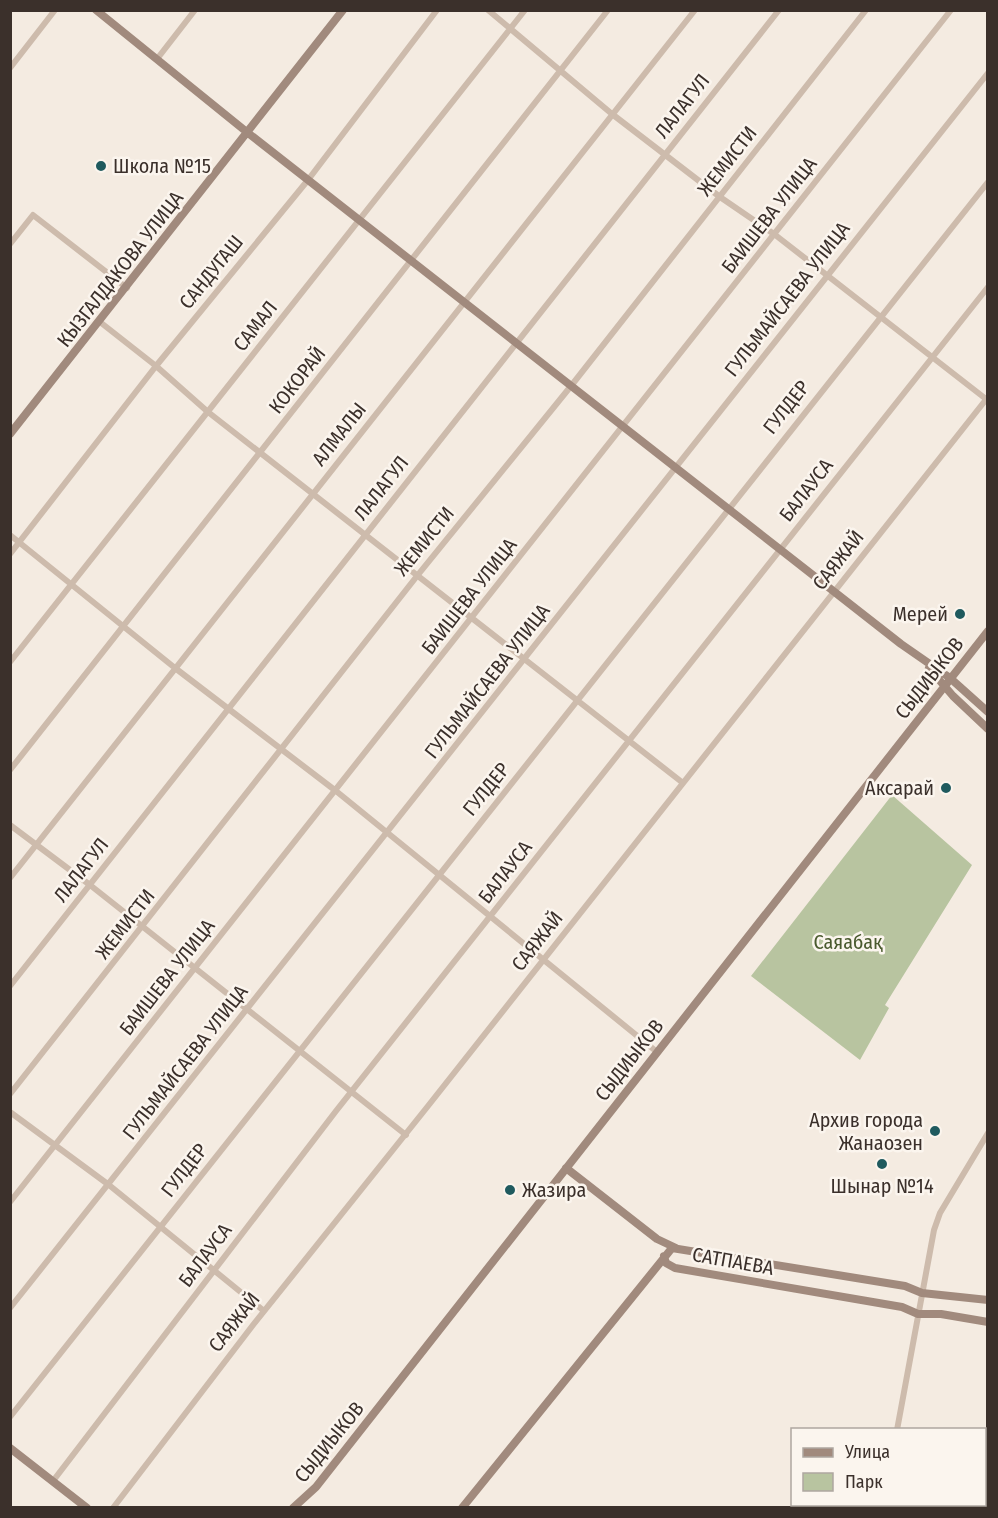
<svg xmlns="http://www.w3.org/2000/svg" width="998" height="1518" viewBox="0 0 998 1518" font-family="'Fira Sans Condensed',sans-serif">
<style>
.green{fill:#b8c4a0}
.lines{fill:none;stroke-linecap:round;stroke-linejoin:round}
.street{stroke:#cdbbac;stroke-width:6}
.secondary{stroke:#a18a7d;stroke-width:8}
.poi-dot{fill:#1f5a5e;stroke:#fbf5ee;stroke-width:2}
.labels{text-anchor:middle;dominant-baseline:central;stroke-width:5;stroke-linejoin:round;paint-order:stroke}
.street-label{font-size:20px;fill:#3b302b;stroke:#fbf5ee}
.poi-label{font-size:20px;fill:#3b302b;stroke:#fbf5ee;text-anchor:end}
.park-label{font-size:20px;fill:#4a5a2e;stroke:#fbf5ee}
</style>
<rect width="100%" height="100%" fill="#f4ebe1"/>
<path class="green" d="M 892,795 L 972,865 L 885,1005 L 889,1008 L 860,1060 L 751,976 Z"/>
<g class="lines">
<path class="street" d="M 488,10 L 612,114 L 720,197 L 774,234 L 986,399
M 157,59 L 195,10
M 10,68 L 55,10
M 10,244 L 33,215 L 127,288
M 100,322 L 156,366 L 208,412 L 683,783
M 10,535 L 175,668 L 336,791 L 657,1052
M 10,554 L 156,366 L 308,180 L 437,10
M 10,662 L 525,10
M 10,770 L 608,10
M 10,825 L 90,885 L 406,1135
M 10,878 L 695,10
M 10,986 L 779,10
M 10,1094 L 417,576 L 571,386 L 866,10
M 10,1112 L 109,1185 L 264,1311
M 10,1202 L 951,10
M 10,1308 L 988,73
M 10,1417 L 988,182
M 897,1430 L 934,1230 L 940,1213 L 988,1133
M 53,1481 L 336,1111 L 988,287
M 113,1508 L 253,1325 L 428,1106 L 988,397
M 882,1508 L 883,1504"/>
<path class="secondary" d="M 96,10 L 248,133 L 901,644 L 950,678 L 988,712
M 10,434 L 343,10
M 929,668 L 953,696 L 988,729
M 566,1168 L 657,1239 L 676,1248
M 664,1256 L 666,1263 L 675,1268 L 902,1307 L 918,1314 L 941,1314 L 988,1322
M 10,1448 L 87,1508
M 293,1508 L 316,1487 L 988,631
M 462,1508 L 672,1248 L 905,1286 L 922,1293 L 988,1300"/>
</g>
<g class="poi-dot">
<circle cx="101" cy="166" r="6"/>
<circle cx="960" cy="614" r="6"/>
<circle cx="946" cy="788" r="6"/>
<circle cx="935" cy="1131" r="6"/>
<circle cx="882" cy="1164" r="6"/>
<circle cx="510" cy="1190" r="6"/>
</g>
<g class="labels">
<g class="street-label">
<text transform="translate(682 106) rotate(-52)">ЛАЛАГУЛ</text>
<text transform="translate(727 161) rotate(-52)">ЖЕМИСТИ</text>
<text transform="translate(769 215) rotate(-52)">БАИШЕВА УЛИЦА</text>
<text transform="translate(120 269) rotate(-52)">КЫЗГАЛДАКОВА УЛИЦА</text>
<text transform="translate(211 272) rotate(-51)">САНДУГАШ</text>
<text transform="translate(787 299) rotate(-52)">ГУЛЬМАЙСАЕВА УЛИЦА</text>
<text transform="translate(255 326) rotate(-52)">САМАЛ</text>
<text transform="translate(297 380) rotate(-52)">КОКОРАЙ</text>
<text transform="translate(786 407) rotate(-52)">ГУЛДЕР</text>
<text transform="translate(339 434) rotate(-52)">АЛМАЛЫ</text>
<text transform="translate(381 488) rotate(-52)">ЛАЛАГУЛ</text>
<text transform="translate(806 490) rotate(-52)">БАЛАУСА</text>
<text transform="translate(424 541) rotate(-51)">ЖЕМИСТИ</text>
<text transform="translate(838 560) rotate(-52)">САЯЖАЙ</text>
<text transform="translate(469 596) rotate(-52)">БАИШЕВА УЛИЦА</text>
<text transform="translate(929 678) rotate(-52)">СЫДИЫКОВ</text>
<text transform="translate(487 681) rotate(-52)">ГУЛЬМАЙСАЕВА УЛИЦА</text>
<text transform="translate(486 789) rotate(-51)">ГУЛДЕР</text>
<text transform="translate(81 870) rotate(-52)">ЛАЛАГУЛ</text>
<text transform="translate(505 872) rotate(-52)">БАЛАУСА</text>
<text transform="translate(125 924) rotate(-52)">ЖЕМИСТИ</text>
<text transform="translate(537 941) rotate(-52)">САЯЖАЙ</text>
<text transform="translate(167 977) rotate(-52)">БАИШЕВА УЛИЦА</text>
<text transform="translate(629 1060) rotate(-52)">СЫДИЫКОВ</text>
<text transform="translate(185 1062) rotate(-52)">ГУЛЬМАЙСАЕВА УЛИЦА</text>
<text transform="translate(184 1170) rotate(-52)">ГУЛДЕР</text>
<text transform="translate(205 1255) rotate(-53)">БАЛАУСА</text>
<text transform="translate(733 1261) rotate(10)">САТПАЕВА</text>
<text transform="translate(234 1322) rotate(-52)">САЯЖАЙ</text>
<text transform="translate(329 1442) rotate(-51)">СЫДИЫКОВ</text>
</g>
<g class="poi-label">
<text x="113" y="166" text-anchor="start">Школа №15</text>
<text x="948" y="614">Мерей</text>
<text x="934" y="788">Аксарай</text>
<text x="923" y="1120">Архив города<tspan x="923" dy="23">Жанаозен</tspan></text>
<text x="882" y="1186" text-anchor="middle">Шынар №14</text>
<text x="522" y="1190" text-anchor="start">Жазира</text>
</g>
<g class="park-label">
<text x="848" y="942">Саяабақ</text>
</g>
</g>
<rect width="998" height="1518" fill="none" stroke="#3b302b" stroke-width="24"/>
<rect x="791" y="1428" width="195" height="78" fill="#fbf5ee" stroke="#aea6a0" stroke-width="1.5"/>
<rect x="803" y="1448" width="30" height="9" fill="#a18a7d" stroke="#aea6a0" stroke-width="1.5"/>
<text x="845" y="1458" font-size="18" fill="#3b302b">Улица</text>
<rect x="803" y="1473" width="30" height="18" fill="#b8c4a0" stroke="#aea6a0" stroke-width="1.5"/>
<text x="845" y="1488" font-size="18" fill="#3b302b">Парк</text>
</svg>
